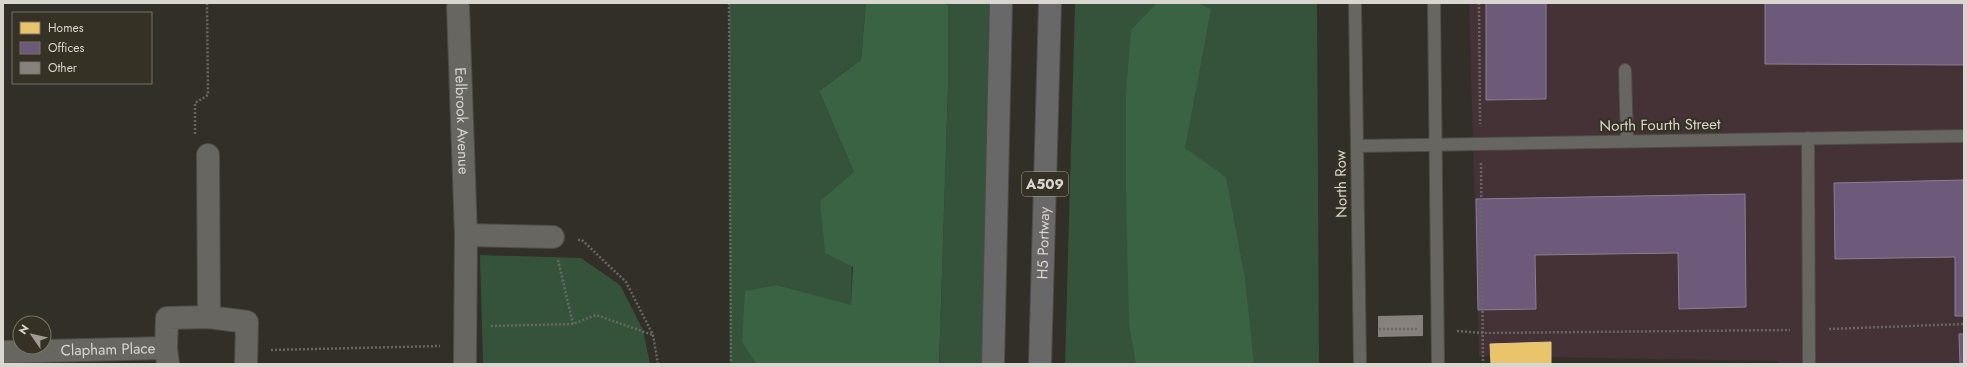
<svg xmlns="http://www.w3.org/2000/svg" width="1967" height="367" viewBox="0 0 1967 367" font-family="Jost,sans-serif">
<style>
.commercial{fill:#443236}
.green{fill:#35523b}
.forest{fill:#396343}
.homes{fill:#e9c46a;stroke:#e4c988}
.offices{fill:#6d597a;stroke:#8d7e93}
.building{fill:#86817d}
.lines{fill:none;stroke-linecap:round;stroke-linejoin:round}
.lane-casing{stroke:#4e4c47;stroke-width:14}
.street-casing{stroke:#4e4c47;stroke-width:24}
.primary-casing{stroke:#4e4c47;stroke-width:24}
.path{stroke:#686763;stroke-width:2.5;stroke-dasharray:2 2;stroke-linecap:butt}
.lane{stroke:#686661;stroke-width:12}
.street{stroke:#686661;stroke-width:22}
.primary{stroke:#696869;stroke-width:22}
.labels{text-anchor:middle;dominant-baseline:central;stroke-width:4;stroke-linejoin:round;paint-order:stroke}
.shield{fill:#353124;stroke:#a7a49b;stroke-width:1}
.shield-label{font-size:14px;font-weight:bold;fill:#d8d6ce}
.street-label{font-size:15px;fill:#d8d6ce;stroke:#353124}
</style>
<rect width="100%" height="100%" fill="#312f28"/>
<path class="commercial" d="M 1469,3 L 1964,3 L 1964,364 L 1778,364 L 1778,361 L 1479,356 Z"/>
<path class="green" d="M 729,3 L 866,3 L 861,60 L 819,91 L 854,172 L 851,306 L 777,285 L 742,341 L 756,364 L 730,364 Z
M 944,3 L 1001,3 L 992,364 L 939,364 L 948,88 L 948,5 Z
M 1075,3 L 1317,3 L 1319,364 L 1065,364 Z
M 480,255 L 581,258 L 620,285 L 643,330 L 650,364 L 483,364 Z"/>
<path class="forest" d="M 866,3 L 944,3 L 948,5 L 948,88 L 939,364 L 756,364 L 742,342 L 745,291 L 777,285 L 851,305 L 853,267 L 825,253 L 820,201 L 854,172 L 819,91 L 861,60 Z
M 1157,3 L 1198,3 L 1211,9 L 1185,148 L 1226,177 L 1245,279 L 1254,364 L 1136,364 L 1129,324 L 1126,194 L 1126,93 L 1131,30 Z"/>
<path class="homes" d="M 1551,342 L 1551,364 L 1491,364 L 1490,344 Z"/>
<path class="offices" d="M 1486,3 L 1546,3 L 1546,99 L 1486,100 Z
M 1765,3 L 1964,3 L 1964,65 L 1765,64 Z
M 1964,180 L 1964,316 L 1955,316 L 1955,257 L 1835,259 L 1834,183 Z
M 1745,194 L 1746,307 L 1679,309 L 1678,253 L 1535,255 L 1536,309 L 1478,310 L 1476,199 Z
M 1959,334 L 1964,334 L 1964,364 L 1960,364 Z"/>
<path class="building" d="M 1423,315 L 1423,336 L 1378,337 L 1378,316 Z"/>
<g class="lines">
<g class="lane-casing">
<path id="lane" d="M 1355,3 L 1360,364
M 1434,3 L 1438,364
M 1625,70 L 1627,141
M 1808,138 L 1809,364
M 1357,146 L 1964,136"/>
</g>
<g class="street-casing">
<g id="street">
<path id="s1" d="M 458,7 L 466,235 L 465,364"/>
<path d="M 208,155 L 209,317"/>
<path d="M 466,235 L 553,237"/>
<path id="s2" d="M 3,352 L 166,348"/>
<path d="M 168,364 L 166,348 L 167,318 L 209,317 L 247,322 L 246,364"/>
</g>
</g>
<g class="primary-casing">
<g id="primary">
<path d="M 993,364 L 1001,3"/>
<path id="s3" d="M 1040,364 L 1050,3"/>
</g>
</g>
<path class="path" d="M 729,3 L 731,364
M 1479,3 L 1480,124
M 195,134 L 195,103 L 208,95 L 207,3
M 1481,163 L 1483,364
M 578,240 L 582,240 L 626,282 L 653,335 L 658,364
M 558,260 L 573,324
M 491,326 L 573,324 L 596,315 L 653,335
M 1379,329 L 1418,329
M 1829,329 L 1964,324
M 1457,331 L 1483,333 L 1790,330
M 271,350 L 440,346"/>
<use href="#lane" class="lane"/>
<use href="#street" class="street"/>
<use href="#primary" class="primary"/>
</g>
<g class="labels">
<rect class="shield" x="1022" y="172" width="46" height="24" rx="3"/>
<g class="shield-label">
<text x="1045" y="184">A509</text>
</g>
<g class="street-label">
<text stroke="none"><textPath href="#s1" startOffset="114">Eelbrook Avenue</textPath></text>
<text transform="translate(1660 125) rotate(-1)">North Fourth Street</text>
<text transform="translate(1341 184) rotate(-91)">North Row</text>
<text stroke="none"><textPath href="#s3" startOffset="121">H5 Portway</textPath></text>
<text stroke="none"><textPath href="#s2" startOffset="105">Clapham Place</textPath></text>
</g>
</g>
<rect width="1967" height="367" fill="none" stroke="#d8d6ce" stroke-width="8"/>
<rect x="12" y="12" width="140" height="72" fill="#353124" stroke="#767368"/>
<rect x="20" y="22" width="20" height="12" fill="#e9c46a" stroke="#767368"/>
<text x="48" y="32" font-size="12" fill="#d8d6ce">Homes</text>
<rect x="20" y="42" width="20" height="12" fill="#6d597a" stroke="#767368"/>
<text x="48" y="52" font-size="12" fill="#d8d6ce">Offices</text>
<rect x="20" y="62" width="20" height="12" fill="#86817d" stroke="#767368"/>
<text x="48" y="72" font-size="12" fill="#d8d6ce">Other</text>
<g transform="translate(32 335) rotate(304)"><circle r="19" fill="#353124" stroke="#767368"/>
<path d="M0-3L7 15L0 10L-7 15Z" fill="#9e9c94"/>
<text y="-6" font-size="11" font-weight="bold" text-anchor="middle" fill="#d8d6ce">N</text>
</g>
</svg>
